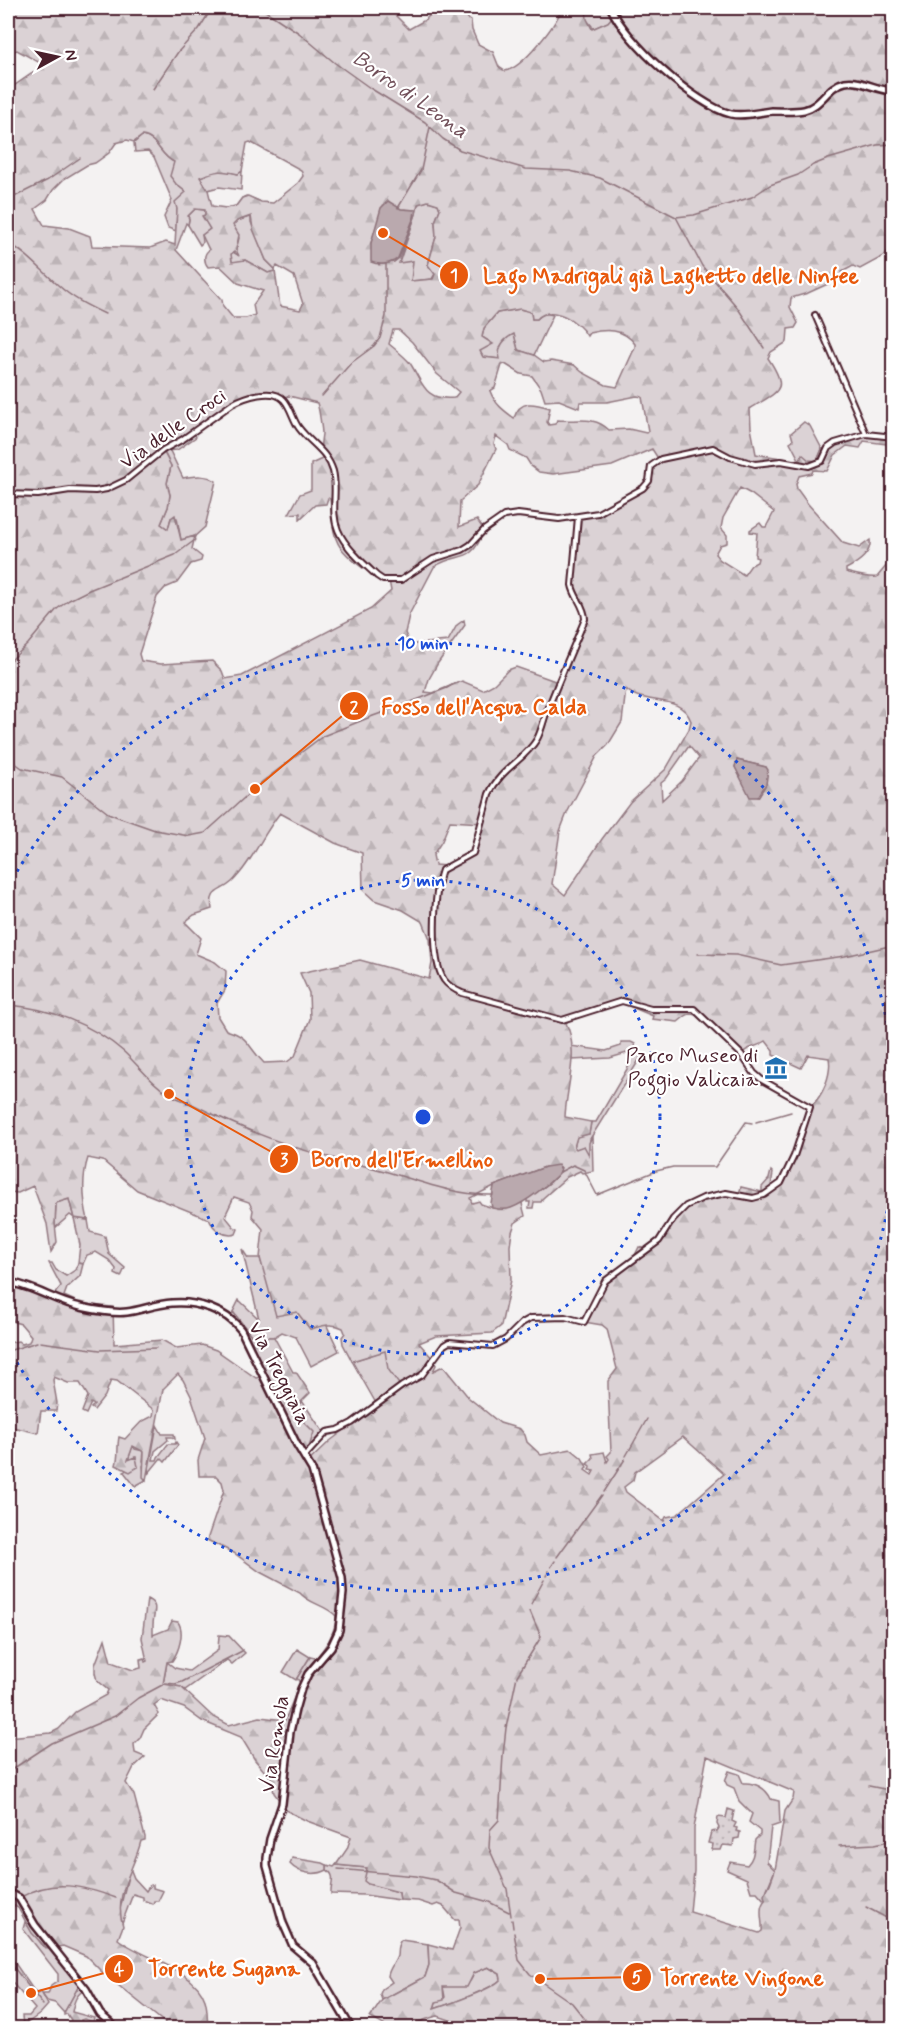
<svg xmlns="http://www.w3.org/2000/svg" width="901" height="2036" viewBox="0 0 901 2036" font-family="Mynerve,sans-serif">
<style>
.grass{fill:#dbd2d5;stroke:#927880;stroke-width:1.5}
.forest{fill:url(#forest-firs);stroke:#927880;stroke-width:1.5;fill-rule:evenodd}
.garden{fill:url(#garden-dots);stroke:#927880;stroke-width:1.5}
.water{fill:#baa9ae;stroke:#8d727a;stroke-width:1.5}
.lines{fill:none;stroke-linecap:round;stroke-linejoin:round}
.stream{stroke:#8d727a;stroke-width:1.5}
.street-casing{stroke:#4a1f2b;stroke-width:8}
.secondary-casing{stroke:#4a1f2b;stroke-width:10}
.street{stroke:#fff;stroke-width:4}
.secondary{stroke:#fff;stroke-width:5}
.ring{fill:none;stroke:#1d4ed8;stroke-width:3;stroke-dasharray:3 6}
.labels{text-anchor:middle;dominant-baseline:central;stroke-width:4.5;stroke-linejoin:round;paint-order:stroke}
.street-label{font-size:21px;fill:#4a1f2b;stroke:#fff}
.poi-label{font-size:21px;fill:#4a1f2b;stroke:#fff;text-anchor:end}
.water-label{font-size:22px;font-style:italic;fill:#714f59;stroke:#fff}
.centre{fill:#1d4ed8;stroke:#fff;stroke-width:3}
.ring-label{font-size:18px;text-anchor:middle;font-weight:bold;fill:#1d4ed8;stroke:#fff;stroke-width:4.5;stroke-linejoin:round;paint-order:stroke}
.leader{fill:none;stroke:#e8590c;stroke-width:2}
.callout-dot{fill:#e8590c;stroke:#fff;stroke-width:2}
.mark-label{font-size:18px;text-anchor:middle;font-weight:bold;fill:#fff}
.callout-label{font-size:22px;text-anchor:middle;font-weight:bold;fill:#e8590c;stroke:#fff;stroke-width:4.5;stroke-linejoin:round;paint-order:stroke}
</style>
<defs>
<pattern id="forest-firs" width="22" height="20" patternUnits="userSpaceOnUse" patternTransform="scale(1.5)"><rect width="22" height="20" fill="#dbd2d5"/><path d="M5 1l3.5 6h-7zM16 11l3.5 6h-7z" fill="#bdb4b7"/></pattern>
<pattern id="garden-dots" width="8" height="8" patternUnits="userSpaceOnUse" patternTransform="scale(1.5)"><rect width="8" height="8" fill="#dbd2d5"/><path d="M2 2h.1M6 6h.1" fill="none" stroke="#bdb4b7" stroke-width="1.8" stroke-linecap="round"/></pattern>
</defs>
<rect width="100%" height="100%" fill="#f4f2f2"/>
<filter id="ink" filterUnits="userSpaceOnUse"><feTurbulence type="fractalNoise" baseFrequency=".0167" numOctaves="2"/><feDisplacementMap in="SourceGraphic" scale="12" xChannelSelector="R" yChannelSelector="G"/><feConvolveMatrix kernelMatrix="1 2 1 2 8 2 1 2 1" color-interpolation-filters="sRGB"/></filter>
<g filter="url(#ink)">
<path class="grass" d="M 586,8 L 611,8 L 614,15 L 608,22 L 592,29 L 592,26 L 586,19 Z
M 142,136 C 158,138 160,156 174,162 L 176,184 L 186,192 L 177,209 L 176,231 L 168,228 L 164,217 L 172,200 L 154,157 L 148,151 L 135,152 L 134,143 Z
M 216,170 L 224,170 L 238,174 L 242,171 L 241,190 L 219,187 L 208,190 L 200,177 Z
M 246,196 L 259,201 L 251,216 L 251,222 L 266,260 L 275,269 L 275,271 L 268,273 L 245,260 L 232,263 L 231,254 L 233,252 L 238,255 L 236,250 L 239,238 L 233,225 L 237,221 L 250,217 L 226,208 L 236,206 L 242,198 Z
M 428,201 L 438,204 L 440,209 L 435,222 L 436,237 L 428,265 L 435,274 L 432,279 L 411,281 L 412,274 L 398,264 L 416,214 L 418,204 Z
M 195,209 L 205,210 L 205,215 L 203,216 L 210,229 L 202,235 L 203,242 L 200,245 L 188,225 L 189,219 L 188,216 Z
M 520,309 L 531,312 L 532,319 L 537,319 C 542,314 546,313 553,315 L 534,355 L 518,350 L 514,335 C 502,340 499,347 500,359 L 483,357 L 480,352 L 487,340 L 482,337 L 484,328 L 497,313 Z
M 804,422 L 810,426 L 822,449 L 817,461 L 800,461 L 790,442 L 793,440 L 791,433 Z
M 163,450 L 170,451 L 183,478 C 194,476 206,474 216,481 L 205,527 L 195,536 L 181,540 L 177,518 L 171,518 L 168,529 L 161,524 L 168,507 L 170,495 L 167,483 L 171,466 Z
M 621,1042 L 631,1042 L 635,1044 L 637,1054 L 641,1057 L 590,1139 L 589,1156 L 580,1148 L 576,1149 L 574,1147 L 577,1136 L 589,1134 L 591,1122 L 596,1122 L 630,1064 L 630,1052 L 610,1058 L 572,1060 L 571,1046 L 606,1051 L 621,1046 Z
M 69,1199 L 74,1218 L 88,1220 L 90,1232 L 105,1236 L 109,1254 L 125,1268 L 121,1277 L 115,1274 L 116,1269 L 109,1260 L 96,1252 L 87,1255 L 83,1264 L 78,1263 L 80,1245 L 74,1218 L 70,1215 L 55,1228 L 56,1203 Z
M 242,1249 L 248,1258 L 260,1258 L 263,1268 L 310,1329 L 326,1324 L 339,1351 L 311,1366 L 296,1337 L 282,1332 L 274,1337 L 267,1337 L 258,1344 L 233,1312 L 239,1300 L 259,1319 Z
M 386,1350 L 401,1387 L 377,1405 L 352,1361 Z
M 302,1401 L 324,1433 L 308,1450 L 313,1432 L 299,1417 L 296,1407 Z
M 157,1425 L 162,1434 L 174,1434 L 175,1439 L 172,1437 L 167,1437 L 168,1440 L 155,1451 L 153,1460 L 157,1460 L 158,1457 L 168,1444 L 175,1444 L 176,1442 L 178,1445 L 165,1462 L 161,1458 L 148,1474 Z
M 133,1445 L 135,1449 L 144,1451 L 143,1461 L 145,1463 L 143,1466 L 145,1480 L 146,1480 L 135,1486 L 124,1472 L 126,1470 L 129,1471 L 138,1467 L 135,1457 L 128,1460 Z
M 219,1635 L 229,1636 L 245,1653 L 232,1664 L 227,1660 L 185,1690 L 181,1687 L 163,1684 L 167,1662 L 175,1668 L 189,1671 L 218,1650 Z
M 297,1649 L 310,1657 L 296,1680 L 283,1672 Z
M 729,1771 L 739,1774 L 743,1783 C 755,1782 766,1788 771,1799 L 779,1801 L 780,1824 L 771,1827 L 767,1862 L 775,1870 L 767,1889 L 765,1901 L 757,1892 L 751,1892 L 747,1879 L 727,1870 L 730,1862 L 747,1865 C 755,1857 753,1849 755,1840 L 760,1835 L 760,1831 L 749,1822 L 752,1814 L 739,1801 L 734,1788 L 727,1785 L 725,1781 Z
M 327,1865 L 334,1867 L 336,1865 L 368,1868 L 368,1884 L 399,1892 L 400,1900 L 364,1895 L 331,1894 C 330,1885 337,1876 327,1870 Z
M 130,1868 L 134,1878 L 146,1891 L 150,1885 L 153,1885 L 153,1888 L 163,1891 L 158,1901 L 154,1901 L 153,1904 L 143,1900 L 143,1897 L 133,1894 L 122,1923 L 119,1913 Z
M 25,1922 L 43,1946 L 54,1948 L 81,1982 L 64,2013 L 55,2003 L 47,2001 L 42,1994 L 48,1994 L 51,1986 L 58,1981 L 58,1974 L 23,1929 Z
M 401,1940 L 428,1944 L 429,1965 L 425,1977 L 382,2000 L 380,1994 L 382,1989 L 392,1982 L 388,1976 C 389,1968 395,1963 397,1956 C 398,1949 396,1947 401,1940 Z
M 488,1967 L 500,1974 L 501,1979 C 495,1988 446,2005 434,2009 L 436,2002 L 445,1997 L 443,1987 C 459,1983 467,1993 474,1973 Z"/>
<path class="forest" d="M 8,8 L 388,8 L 409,29 L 425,20 L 437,8 L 466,8 L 468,19 L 471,21 L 472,30 L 478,44 L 493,52 L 499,67 L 505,71 C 523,68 556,25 562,8 L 586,8 L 587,19 L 592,29 L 608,22 L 614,15 L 611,8 L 893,8 L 893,248 L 887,252 L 884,256 L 860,269 L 853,266 L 842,272 L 843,277 L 808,293 L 791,298 L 790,307 L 798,323 L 795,328 L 788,329 L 787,342 L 771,352 L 768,358 C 790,391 779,390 750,409 L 751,428 L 756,454 L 800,461 L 802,454 L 809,460 L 817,461 L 822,449 L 866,435 L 893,437 L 893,445 L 864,441 L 860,448 L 847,446 L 835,455 L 827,471 L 813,470 L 812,473 L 799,476 L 796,484 L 797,489 L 808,504 L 843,543 L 859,548 L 870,540 C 872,554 858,563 846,569 L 846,572 C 857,575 866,578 877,577 L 892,559 L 893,547 L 893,2028 L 474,2028 L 438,2016 C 422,2018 409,2031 391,2028 C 385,2027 377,2020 370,2018 L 382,2000 L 425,1977 L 429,1965 L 428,1944 L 452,1950 L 460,1928 L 459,1920 L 455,1920 L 443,1906 L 438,1904 L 433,1906 L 418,1901 L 400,1900 L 399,1892 L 368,1884 L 364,1881 L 367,1868 L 336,1865 L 347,1849 L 351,1837 L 307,1821 L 287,1811 L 274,1793 L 271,1779 L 255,1760 L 241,1737 L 202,1721 L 184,1708 L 161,1700 L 154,1705 L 159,1714 L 144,1729 L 140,1738 L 134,1744 L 135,1753 L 145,1757 L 134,1767 L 126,1783 L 134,1795 L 145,1837 L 145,1840 L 141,1841 C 134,1870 113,1895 123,1926 L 118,1939 C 142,1958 195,1969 205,2000 C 208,2009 207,2020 208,2028 L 168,2028 L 165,2023 L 103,1973 L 86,1956 L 63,1946 L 47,1949 L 32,1933 L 18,1908 L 8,1902 L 8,1737 L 51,1733 L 59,1729 L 75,1712 L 106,1695 L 108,1690 L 97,1681 L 95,1673 L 95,1665 L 105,1639 L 111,1662 L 133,1670 L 141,1668 L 140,1659 L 144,1658 L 145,1662 L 147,1661 L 142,1638 L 147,1599 C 160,1605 153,1613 153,1625 C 153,1628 153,1631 153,1635 L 168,1629 L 172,1621 L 178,1622 C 185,1632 179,1651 172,1661 L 167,1662 L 163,1684 L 181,1687 L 212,1716 L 229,1725 L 260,1717 L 285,1720 L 300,1683 L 297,1678 L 310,1657 L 316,1658 C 326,1646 336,1632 336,1616 C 326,1605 309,1604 300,1593 L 260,1572 L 234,1553 L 207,1540 L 224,1490 L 222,1482 L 216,1476 L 199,1476 L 198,1460 L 205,1438 L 191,1396 L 183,1380 L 178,1374 L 163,1389 L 146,1480 L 143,1477 L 144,1452 L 133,1446 L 128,1460 L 136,1457 L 138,1467 L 130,1472 L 116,1465 C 119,1456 117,1447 119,1437 L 125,1439 L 141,1422 L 153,1416 L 154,1410 L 117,1381 L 111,1380 L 105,1396 L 94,1410 L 91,1408 L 94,1405 L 91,1403 L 86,1414 L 82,1412 L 88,1396 L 80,1383 L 68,1383 L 54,1377 L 53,1380 L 57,1403 L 56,1411 L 41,1411 L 38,1433 L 8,1426 L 8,1343 L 18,1341 L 22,1344 L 29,1342 L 31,1336 L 21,1324 L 14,1322 L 12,1318 L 8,1317 L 8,1282 L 53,1296 L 61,1286 L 49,1263 L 52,1263 L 56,1270 L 66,1276 L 75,1270 L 78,1263 L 83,1264 L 80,1276 L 67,1288 L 64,1296 L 84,1305 L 113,1307 L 114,1344 L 162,1340 L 176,1348 L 202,1345 L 216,1350 L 256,1378 L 264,1376 L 256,1357 L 230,1318 L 233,1312 L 258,1344 L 267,1337 L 274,1337 L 293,1372 L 296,1372 L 310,1393 L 296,1407 L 299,1417 L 314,1432 L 307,1453 L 307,1463 L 330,1441 L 401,1387 L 388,1369 L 385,1351 L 352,1361 L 343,1344 L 342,1337 L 345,1333 L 343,1328 C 331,1322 322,1326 310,1329 L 297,1312 L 276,1316 L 260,1258 L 263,1229 L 252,1216 L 253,1210 L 249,1202 L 234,1197 L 225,1216 L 234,1227 L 238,1229 L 236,1234 C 225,1238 213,1229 209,1219 L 137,1190 L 103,1161 L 88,1158 C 81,1179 83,1199 88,1220 L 74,1218 L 69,1199 L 56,1203 L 55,1224 L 57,1242 L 51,1252 L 47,1224 L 33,1186 L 18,1193 L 8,1192 L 8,1157 L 11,1140 L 8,1139 L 8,90 L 44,65 L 17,50 L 8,53 ZM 142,136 C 158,138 160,156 174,162 L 170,176 L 176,184 L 186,192 L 175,202 L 177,209 L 175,245 L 166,242 L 150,248 L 92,246 L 90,236 L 69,228 L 44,225 L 35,209 L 47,200 L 53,190 L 64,179 L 87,165 L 95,163 L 109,153 L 116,143 L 127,140 L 134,142 ZM 250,142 L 301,170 L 303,176 L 298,183 L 273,203 L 261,202 L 248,196 L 242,198 L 236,206 L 226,208 L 212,206 L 208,190 L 200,177 C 218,170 220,170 238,174 L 242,171 L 247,143 ZM 428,201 L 438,204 L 440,209 L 435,222 L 436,237 L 428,265 L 435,274 L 433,279 L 411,281 L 413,261 L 399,263 L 416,214 L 418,204 ZM 392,205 L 401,209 L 414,210 L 414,217 L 399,258 L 394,262 L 379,265 L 371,243 L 380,215 ZM 195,209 L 205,210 L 205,215 L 202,216 L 210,229 L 202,235 L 209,250 C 203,254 204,262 208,267 L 220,266 L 238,283 L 263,291 L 253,305 L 255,315 L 246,318 L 233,318 L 223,306 L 222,300 L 176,250 L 186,223 L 188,225 L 189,219 L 188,216 ZM 251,216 L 253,229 L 266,260 L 275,269 L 277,266 L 294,276 L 303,304 L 300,310 L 280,306 L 275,271 L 268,273 L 245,260 L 232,262 L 231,254 L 234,252 L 239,256 L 236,250 L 239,235 L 233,225 L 237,221 ZM 520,309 L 531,312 L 532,319 L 537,319 C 551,303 580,322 587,336 L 589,333 C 606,329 623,328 635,344 L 635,347 L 617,387 L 606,385 L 582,372 L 574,365 L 551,361 L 544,362 L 534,355 L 518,350 L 514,334 C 504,339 497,347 500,359 L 483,357 L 480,351 L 493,344 L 482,337 L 484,328 L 497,313 ZM 393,330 L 399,330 L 412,342 L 437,374 L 459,392 L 454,398 C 424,401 423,383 410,363 C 404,356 396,350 389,344 ZM 505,364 L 521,374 L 532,376 L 541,389 L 545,401 L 559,400 L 579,408 L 580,402 L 607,402 L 637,396 L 642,397 L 648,431 L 646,433 L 629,429 L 609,430 C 594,415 576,422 557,420 L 555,424 L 549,425 L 547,422 L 550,408 C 534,403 520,399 514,418 C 503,410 495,404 490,391 L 495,388 L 502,365 ZM 267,393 L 282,397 L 289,396 L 317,403 C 319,408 322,430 322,434 C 321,443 319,449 322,459 L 311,464 L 311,490 L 300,494 L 289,514 L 300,513 L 300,519 L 315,505 L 326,504 L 328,498 L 330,499 C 335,538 330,544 364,569 L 366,566 L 383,580 L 389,580 L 391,591 L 371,609 L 242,676 L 225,679 L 222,671 L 212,661 L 161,664 L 141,661 L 139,654 L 157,597 L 165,588 L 177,583 L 191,564 L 201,561 L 202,557 L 192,549 L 195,536 L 181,540 L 175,515 L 171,518 L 168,529 L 161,524 L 168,507 L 170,495 L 167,483 L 171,466 L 163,451 L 177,450 L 196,437 L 194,431 L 239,400 ZM 496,436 L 508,445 L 510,450 L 526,458 L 531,466 L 539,472 L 553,474 L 612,466 L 652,449 L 659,460 L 649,470 L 647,484 L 594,515 L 578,517 L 572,585 L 585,619 L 558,682 L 516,667 L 508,670 L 494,684 L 483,690 L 462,681 L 433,693 L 425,692 L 429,679 L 438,663 L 465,625 L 464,620 L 457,625 L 448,641 L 415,644 L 409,642 L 405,633 L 409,615 L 434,567 C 459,550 471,567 484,530 L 477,520 L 459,527 L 460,501 L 478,485 L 496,449 L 494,444 ZM 740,488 L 751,494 L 774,512 L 766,527 L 763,527 L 760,523 L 750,530 L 750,532 L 757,533 L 755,557 L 758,558 L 757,562 L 751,565 L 744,575 L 720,560 L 715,554 L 720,545 L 727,543 L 727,535 L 721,528 L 723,518 ZM 626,689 C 643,707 680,692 691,721 L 689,729 L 666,769 L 630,802 L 602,839 L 565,895 L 552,884 L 560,831 L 567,813 L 597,756 L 608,745 L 622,722 ZM 689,746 L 699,758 L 682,781 L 662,800 L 661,783 L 666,779 ZM 737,760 L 766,767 L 766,784 L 758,797 L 747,789 L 735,767 ZM 280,813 L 335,843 L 362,853 L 363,890 L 374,900 L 403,910 L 423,922 L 430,939 L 432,963 L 429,979 L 360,960 L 300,973 L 309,993 L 310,1019 L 295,1056 L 287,1062 L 264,1063 C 247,1046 250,1037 226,1030 L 218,1017 L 217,1003 L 225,990 L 226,971 L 215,962 L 196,954 L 201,938 L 185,922 L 194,915 L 212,909 C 209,889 220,893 232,882 C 251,864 263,834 280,813 ZM 450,821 L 482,823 L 473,853 L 446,866 L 435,865 L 433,855 L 442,841 ZM 624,1004 L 653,1016 L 652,1019 L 678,1022 C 682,1019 686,1014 691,1014 C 707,1015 729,1043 741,1054 C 748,1047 757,1047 766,1041 L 773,1050 L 773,1055 L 801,1068 L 808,1055 L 829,1058 C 832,1074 823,1096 810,1107 L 785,1176 L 770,1192 L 773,1173 L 771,1171 L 769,1179 L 762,1187 L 762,1192 L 741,1187 L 739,1194 C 721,1192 701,1196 685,1207 C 672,1217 657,1255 639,1247 L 633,1259 L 605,1281 L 584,1322 L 602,1325 L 607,1329 L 617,1369 L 608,1381 L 608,1386 L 611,1452 L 607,1456 L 609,1459 L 607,1462 L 604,1452 L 592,1454 L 593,1458 L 587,1464 L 590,1466 L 589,1470 L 594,1471 L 592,1475 L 585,1470 L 587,1467 L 582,1458 L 571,1449 L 541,1455 L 527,1442 L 525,1435 L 520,1429 L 500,1423 L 469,1398 L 443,1366 L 433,1371 L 436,1365 L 433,1359 L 419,1343 L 436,1336 L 492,1333 L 501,1326 L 511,1280 L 510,1246 L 512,1232 L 515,1223 L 525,1216 C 524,1210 522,1207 522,1202 C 507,1211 497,1210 481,1204 L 479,1201 L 472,1203 L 470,1198 L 494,1186 L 545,1167 L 561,1168 C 556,1182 539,1190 527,1198 L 527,1202 L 530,1202 L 529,1208 L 533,1208 L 534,1202 L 541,1202 L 543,1198 L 567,1177 L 580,1171 L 582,1173 L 593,1171 L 592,1136 L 589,1143 L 589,1155 L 584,1146 L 576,1149 L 574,1147 L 577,1137 L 589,1134 L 591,1122 L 565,1117 C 566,1088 580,1050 566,1023 L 573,1018 L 609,1005 ZM 683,1437 L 724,1474 L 677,1515 L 666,1517 L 664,1521 L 626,1492 L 624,1487 L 633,1480 L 635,1472 ZM 707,1756 L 794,1792 L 793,1799 L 785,1811 L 775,1870 L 770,1884 L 764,1895 C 766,1904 766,1896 762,1905 C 759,1912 763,1923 762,1931 L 759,1933 L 690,1912 L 694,1871 L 694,1828 ZM 488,1967 L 500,1974 L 501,1979 C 495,1988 447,2005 434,2009 L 436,2002 L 444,2000 L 443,1987 L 467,1987 L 474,1973 Z
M 292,1858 L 323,1863 L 327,1865 L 327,1870 C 316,1876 299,1874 290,1864 Z
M 8,1953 L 34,1991 L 37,1994 L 41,1992 L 48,2005 L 40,2014 L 23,2026 L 22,2016 L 29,2016 L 35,2009 L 8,1978 Z
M 81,1982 L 86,1989 C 76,1994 74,2001 72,2012 L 94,2018 L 93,2022 L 84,2019 L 81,2020 L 82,2024 L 86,2026 L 85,2028 L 66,2028 L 71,2020 L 67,2014 L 64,2015 L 64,2013 Z"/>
<path class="garden" d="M 728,1809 L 734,1811 L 732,1821 L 736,1823 L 734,1827 L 737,1828 L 736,1831 L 740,1832 L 739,1838 L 734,1839 L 733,1846 L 723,1845 L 721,1850 L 712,1850 L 713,1844 L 708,1843 L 711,1832 L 717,1831 L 719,1828 L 717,1824 L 718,1817 L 726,1818 Z"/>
<path class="water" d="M 388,201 L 401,209 L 415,210 L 414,217 L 398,258 C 391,264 380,266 371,262 L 371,243 L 381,208 Z
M 737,760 L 766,767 L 768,770 L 766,784 L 758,797 L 750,797 L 735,767 Z
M 558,1165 L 561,1171 C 549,1184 527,1202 511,1208 C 506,1210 497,1209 492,1208 L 491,1203 L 494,1186 L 545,1167 Z"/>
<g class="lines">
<path class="stream" d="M 261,8 L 299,33 L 335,63 L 370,88 L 425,122 L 443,139 L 460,150 L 526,169 L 570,171 L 600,178 L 676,217 L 694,215 L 752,197 L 770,185 L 798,175 L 813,165 L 828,159 L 877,145 L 894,144
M 153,89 L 178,52 L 199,29 L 212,8
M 8,200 L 48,180 L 80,158
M 398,208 L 421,170 L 430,127
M 676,217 L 702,266 L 737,307 L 764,348
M 8,243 C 27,253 41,270 58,285 C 72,298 88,306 105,314
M 322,396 L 351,363 L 374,346 L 380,338 L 386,316 L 386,264
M 8,663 L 28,644 L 57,609 L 69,600 L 89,590 L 175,555 L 195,540
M 8,758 L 22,768 L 62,777 L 108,813 L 118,817 L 155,830 L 189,836 L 205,833 L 263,781 L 323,736 L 373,716 L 401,706 L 447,688 L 457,682
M 698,954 L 736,955 L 781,965 L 845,956 L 894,945
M 8,1005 C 49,1008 92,1024 124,1052 C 139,1066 150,1082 167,1093 C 175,1098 184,1100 192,1104 C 242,1129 296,1151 350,1162
M 756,1122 L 791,1112
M 356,1164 C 403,1173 445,1196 493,1195
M 560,1172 L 573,1165 L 584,1170 L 597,1195 L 656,1171 L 673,1167 L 715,1167 L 746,1122 L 752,1123
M 40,1342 L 100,1350 L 156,1348
M 8,1351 L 37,1342
M 626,1456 L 647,1419
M 604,1492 L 625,1459
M 557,1557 L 602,1495
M 551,1567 L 555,1561
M 546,1576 L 549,1571
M 531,1604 L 544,1580
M 8,1772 L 52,1743 L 115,1716 L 138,1698 L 166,1683 L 175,1684 L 182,1682 L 242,1651
M 869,1786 L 894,1791
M 839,1846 L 875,1844 L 894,1840
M 338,1869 L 416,1876 L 436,1880 L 456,1893 L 489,1902 L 509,1912
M 21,1897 C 53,1878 83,1886 116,1898
M 8,1905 L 15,1899
M 866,1907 L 894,1922
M 511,1916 L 507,1889 L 489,1848 L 490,1830 L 499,1820 L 503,1755 L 506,1728 L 517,1676 L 541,1637 L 530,1611
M 512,1920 L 513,1928
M 514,1933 L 519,1960 L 530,1974 L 572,2003 L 592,2028
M 8,1960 L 43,2005"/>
<g class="street-casing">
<path id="street" d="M 815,315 L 866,434
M 8,494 L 38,495 L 70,490 L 95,491 L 107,489 L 126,480 L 163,450 L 183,439 L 232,404 C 244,397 273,387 284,400 C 291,408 293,420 299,428 C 311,444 327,451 333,471 C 338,490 330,512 338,530 C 345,547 364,564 377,576 L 383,580 L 401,580 L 433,559 L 462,550 L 470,545 L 484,530 L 504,516 L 518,514 L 559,519 L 598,513 L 643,488 L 649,481 L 651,466 L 661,459 L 713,448 L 730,457 L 755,464 L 781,461 L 809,466 L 822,461 L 828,448 L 835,443 L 866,434 L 894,437
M 304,1457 L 327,1432 L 338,1430 L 352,1423 L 402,1386 L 422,1375 L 444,1345 L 449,1342 L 493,1346 L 506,1339 L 522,1323 L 531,1318 L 565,1317 L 584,1322 L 605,1281 L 659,1241 L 673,1219 L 686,1206 L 703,1198 L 726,1193 L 753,1198 L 764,1195 L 781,1183 L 794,1156 L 810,1107 L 762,1080 L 754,1073 L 741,1054 L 694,1009 L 651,1009 L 622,1001 L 562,1020 L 462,993 C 455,990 449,987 444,980 C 430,959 434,894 442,870 L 473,853 L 489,794 C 501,768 524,761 537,739 C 542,730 544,718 548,708 C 560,678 573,648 585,619 C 585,606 574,597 572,585 L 578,517"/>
</g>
<g class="secondary-casing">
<path id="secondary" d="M 611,8 C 625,41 696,106 731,114 C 745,117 759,112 772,111 C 783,111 794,112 804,110 C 822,106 827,86 845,82 C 861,79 877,91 894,91
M 8,1282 C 34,1286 56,1302 81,1307 C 95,1310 113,1314 127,1312 C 142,1310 156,1304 172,1303 C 197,1301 226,1310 241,1330 L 297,1445 L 312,1470 L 342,1578 L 343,1593 L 339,1630 L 331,1647 L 308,1674 L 301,1689 L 295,1710 L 290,1732 L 282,1804 L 270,1839 L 267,1858 L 267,1866 L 283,1923 L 293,1946 L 313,1963 L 351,2028
M 8,1892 L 19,1898 L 35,1925 L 86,1989 L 100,2014 L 116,2028"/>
</g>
<use href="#street" class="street"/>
<use href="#secondary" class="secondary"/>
</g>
</g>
<g class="ring">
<circle cx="423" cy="1117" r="237"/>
<path d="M893 1175A474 474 0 0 1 8 1347M8 887A474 474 0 0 1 893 1059"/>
</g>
<defs>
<g id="museum-bare" transform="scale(1.8)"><path d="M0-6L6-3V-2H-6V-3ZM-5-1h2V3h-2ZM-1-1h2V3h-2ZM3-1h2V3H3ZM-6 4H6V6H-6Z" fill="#1f6fb2" stroke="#fff" stroke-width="2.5" paint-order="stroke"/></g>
</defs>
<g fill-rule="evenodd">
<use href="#museum-bare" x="776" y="1068"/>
</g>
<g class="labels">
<g class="street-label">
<text transform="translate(173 429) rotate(-35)">Via delle Croci</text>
<text transform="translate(279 1373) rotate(63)">Via Treggiaia</text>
<text transform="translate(275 1744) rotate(-81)">Via Romola</text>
</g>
<g class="poi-label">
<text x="758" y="1056">Parco Museo di<tspan x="758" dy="24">Poggio Valicaia</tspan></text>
</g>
<g class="water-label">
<text transform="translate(410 95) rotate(35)">Borro di Leona</text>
</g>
</g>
<circle cx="423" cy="1117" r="9" class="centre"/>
<g class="ring-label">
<text x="423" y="649">10 min</text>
<text x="423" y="886">5 min</text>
</g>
<path class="leader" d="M383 233L454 275M255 789L354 706M169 1094L284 1159M31 1993L119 1969M540 1979L637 1977"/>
<g class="callout-dot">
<circle cx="383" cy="233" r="6"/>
<circle cx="255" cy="789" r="6"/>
<circle cx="169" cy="1094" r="6"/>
<circle cx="31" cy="1993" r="6"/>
<circle cx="540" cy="1979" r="6"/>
<circle cx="454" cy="275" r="15"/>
<circle cx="354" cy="706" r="15"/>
<circle cx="284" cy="1159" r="15"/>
<circle cx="119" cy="1969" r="15"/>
<circle cx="637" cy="1977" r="15"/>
</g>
<g class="mark-label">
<text x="454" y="281">1</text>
<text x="354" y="713">2</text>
<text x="284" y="1165">3</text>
<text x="119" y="1975">4</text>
<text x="637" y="1983">5</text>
</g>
<g class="callout-label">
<text x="671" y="283">Lago Madrigali già Laghetto delle Ninfee</text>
<text x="484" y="714">Fosso dell'Acqua Calda</text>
<text x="402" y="1167">Borro dell'Ermellino</text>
<text x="224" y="1976">Torrente Sugana</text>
<text x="742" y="1985">Torrente Vingone</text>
</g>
<rect width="901" height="2036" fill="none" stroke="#fff" stroke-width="30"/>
<rect x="15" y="15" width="871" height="2006" fill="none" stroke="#4a1f2b" stroke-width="2" filter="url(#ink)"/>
<g transform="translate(57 57) rotate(82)" stroke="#ffffff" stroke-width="4.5" paint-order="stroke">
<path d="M0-4.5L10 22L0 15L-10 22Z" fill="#4a1f2b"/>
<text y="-9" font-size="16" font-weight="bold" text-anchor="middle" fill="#4a1f2b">N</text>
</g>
</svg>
